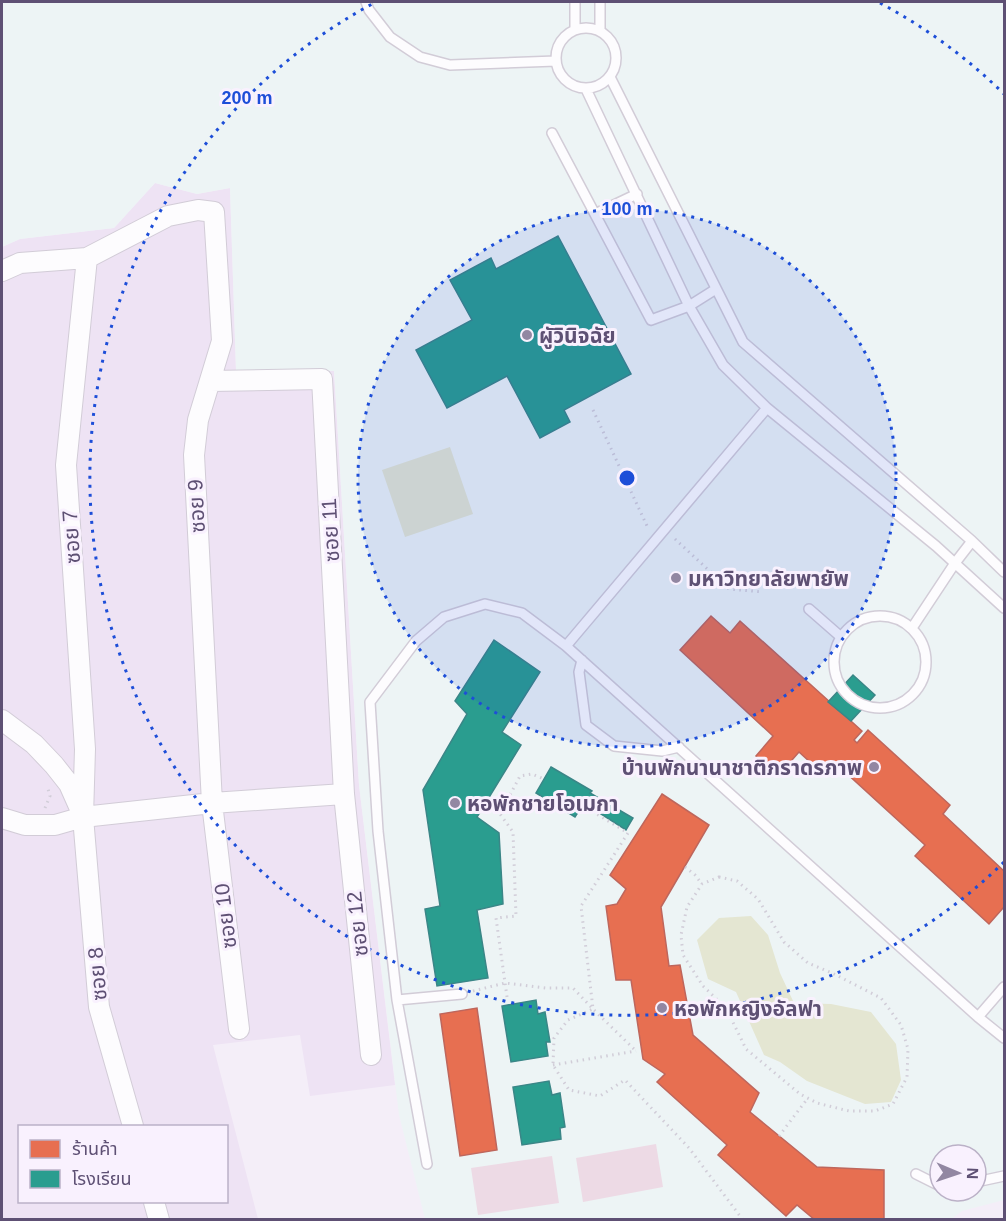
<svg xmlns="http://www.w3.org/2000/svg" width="1006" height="1221" viewBox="0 0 1006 1221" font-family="Helvetica,'Noto Sans Thai',sans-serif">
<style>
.residential{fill:#eee3f4;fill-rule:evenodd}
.education{fill:#edf4f5;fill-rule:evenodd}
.green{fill:#eddae5}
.water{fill:#e4e6d2}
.shops{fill:#e76f51;stroke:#be665c;stroke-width:1.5}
.schools{fill:#2a9d8f;stroke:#3a8687;stroke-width:1.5}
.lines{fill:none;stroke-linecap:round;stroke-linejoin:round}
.service-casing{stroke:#d2ccd7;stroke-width:12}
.minor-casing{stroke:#d2ccd7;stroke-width:22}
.path{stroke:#d1cdd8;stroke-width:3;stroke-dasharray:1.5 4.5;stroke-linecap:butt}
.service{stroke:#fdfcfe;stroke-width:9}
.minor{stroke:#fdfcfe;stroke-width:20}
.ring{fill:none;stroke:#1d4ed8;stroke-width:3;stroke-dasharray:3 6}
.poi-dot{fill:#9287a2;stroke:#f9f1fe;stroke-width:2}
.labels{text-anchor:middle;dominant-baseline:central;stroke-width:6;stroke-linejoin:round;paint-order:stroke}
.poi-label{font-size:21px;font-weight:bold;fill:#5e5074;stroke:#f9f1fe;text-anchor:start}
.street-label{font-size:21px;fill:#5e5074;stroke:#f9f1fe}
.centre{fill:#1d4ed8;stroke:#f9f1fe;stroke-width:3}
.ring-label{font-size:18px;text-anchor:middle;font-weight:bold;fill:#1d4ed8;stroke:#f9f1fe;stroke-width:6;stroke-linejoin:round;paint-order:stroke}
</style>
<rect width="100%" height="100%" fill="#f4eef8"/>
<path class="residential" d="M 155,183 L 197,194 L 230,188 L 236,370 L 334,371 L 359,785 L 395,1085 L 310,1096 L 300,1035 L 213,1045 L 258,1219 L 2,1220 L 2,247 L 20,239 L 114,228 ZM 20,1126 L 226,1126 L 226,1202 L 20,1202 Z"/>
<path class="education" d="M 2,2 L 1004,2 L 1004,1200 L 962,1211 L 950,1220 L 425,1219 L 399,1115 L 359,785 L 334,371 L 236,370 L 230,188 L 197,194 L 155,183 L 114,228 L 20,239 L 2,247 ZM 940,1155 L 976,1155 L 976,1191 L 940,1191 Z"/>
<path class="green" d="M 656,1144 L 663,1187 L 583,1202 L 576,1158 Z
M 552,1156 L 559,1203 L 478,1215 L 471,1168 Z"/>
<path class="water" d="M 450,447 L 473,514 L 405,537 L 382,470 Z
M 751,916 L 768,935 L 780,973 L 794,1003 L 831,1004 L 871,1012 L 896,1044 L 901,1080 L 891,1102 L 865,1104 L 807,1081 L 780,1062 L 764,1055 L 736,992 L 708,979 L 697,940 L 719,918 Z"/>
<path class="shops" d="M 711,616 L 730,633 L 740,621 L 862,731 L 854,740 L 857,743 L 868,730 L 950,805 L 943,814 L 1004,871 L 1004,907 L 989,924 L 915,856 L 925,845 L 833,761 L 822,773 L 799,752 L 778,776 L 756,756 L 773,736 L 680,650 Z
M 662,794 L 709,825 L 661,907 L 669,966 L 680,965 L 693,1035 L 759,1093 L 750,1112 L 817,1167 L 884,1170 L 884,1220 L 815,1220 L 797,1205 L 786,1216 L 718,1155 L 727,1145 L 657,1082 L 665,1074 L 643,1059 L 631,980 L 616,980 L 606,906 L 617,904 L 626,889 L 610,875 Z
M 477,1008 L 497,1150 L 460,1156 L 440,1014 Z"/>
<path class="schools" d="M 558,236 L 631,374 L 564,410 L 570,422 L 540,438 L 507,376 L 447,408 L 416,350 L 472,320 L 450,280 L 491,258 L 496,269 Z
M 494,640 L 540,672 L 502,732 L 521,745 L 477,817 L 499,833 L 503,904 L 477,910 L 488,978 L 437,986 L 425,909 L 440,906 L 423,790 L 467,714 L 455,701 Z
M 853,675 L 875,695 L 851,721 L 828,702 Z
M 551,767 L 592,791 L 590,793 L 633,818 L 626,830 L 584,803 L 575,817 L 536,793 Z
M 536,1000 L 538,1014 L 545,1012 L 550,1042 L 546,1042 L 548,1056 L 511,1062 L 502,1006 Z
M 549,1081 L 552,1095 L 560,1093 L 565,1127 L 560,1128 L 561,1139 L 522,1145 L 513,1087 Z"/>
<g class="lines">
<g class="service-casing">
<path id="service" d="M 366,2 L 369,10 L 390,37 L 420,57 L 450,65 L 556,61
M556 58a30 30 0 1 1 60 0a30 30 0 1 1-60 0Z
M 575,29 L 575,2
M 600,30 L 600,2
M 610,77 L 743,342 L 972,541 L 1004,572
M 586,89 L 689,306 L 723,365 L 767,408 L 936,546 L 1004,608
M 552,133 L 651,320 L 689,306 L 716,289
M 595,214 L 637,194
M 809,609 L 841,637
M834 662a46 46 0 1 1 92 0a46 46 0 1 1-92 0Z
M 912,628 L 955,563 L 972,541
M 566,646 L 767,408
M 582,660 L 579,672 L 586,725 L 614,746 L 662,751 L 679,747
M 397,1000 L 462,994
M 978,1017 L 1004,987
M 427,1164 L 397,1000 L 378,831 L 370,702 L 416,641 L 444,617 L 485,604 L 522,613 L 566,646 L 978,1017 L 1004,1038
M 916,1174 L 940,1186
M 976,1182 L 1004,1176"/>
</g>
<g class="minor-casing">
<path id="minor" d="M 87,258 L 66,465 L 85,749 L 83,817 L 99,1007 L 133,1126
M 2,271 L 20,263 L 87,258 L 168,216 L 198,210 L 214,212 L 222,341 L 198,420 L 194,455 L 212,803 L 239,1029
M 210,381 L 322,379 L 344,794 L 371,1055
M 2,720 L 34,744 L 54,765 L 69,784 L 81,811
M 2,818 L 25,825 L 55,825 L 83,817 L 212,803 L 344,794
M 154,1202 L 159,1220"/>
</g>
<path class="path" d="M 593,410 L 648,528
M 675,539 L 729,589 L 763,592
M 582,805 L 628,833 L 581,906 L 593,1009 L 636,1051
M 45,808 L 50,796 L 48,789
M 685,867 L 695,875 L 702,884
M 719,877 L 737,881 L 758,899 L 784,942 L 808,963 L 832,973 L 881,998 L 901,1025 L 908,1049 L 907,1077 L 893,1104 L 875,1111 L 849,1111 L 817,1103 L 800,1094 L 746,1049 L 726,1008 L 703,986 L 683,955 L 681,935 L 687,907 L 702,884 Z
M 473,991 L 505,983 L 546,988 L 573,988 L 593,1009 L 568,1020 L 554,1038 L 553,1065 L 569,1090 L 600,1096 L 625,1080 L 689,1148 L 743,1220
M 507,997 L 496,918 L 516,916 L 513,832 L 500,814 L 520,776 L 532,774 L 544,779
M 553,1065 L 636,1051
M 779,1136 L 808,1098"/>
<use href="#service" class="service"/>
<use href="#minor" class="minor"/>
</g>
<circle cx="627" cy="478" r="269" fill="#1d4ed8" fill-opacity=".12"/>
<g class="ring">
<circle cx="627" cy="478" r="269"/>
<path d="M1004 862A538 538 0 1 1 374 3M880 3A538 538 0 0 1 1004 94"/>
</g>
<g class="poi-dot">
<circle cx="527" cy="335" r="6"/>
<circle cx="676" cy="578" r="6"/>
<circle cx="874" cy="767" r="6"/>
<circle cx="455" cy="803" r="6"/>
<circle cx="662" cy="1008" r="6"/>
</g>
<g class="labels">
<g class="poi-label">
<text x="539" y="335">ผัูวินิจฉัย</text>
<text x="688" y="578">มหาวิทยาลัยพายัพ</text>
<text x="862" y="767" text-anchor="end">บ้านพักนานาชาติภราดรภาพ</text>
<text x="467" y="803">หอพักชายโอเมกา</text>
<text x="674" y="1008">หอพักหญิงอัลฟา</text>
</g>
<g class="street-label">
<text transform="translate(196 506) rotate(-93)">ซอย 9</text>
<text transform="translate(330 530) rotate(-93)">ซอย 11</text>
<text transform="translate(71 537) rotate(-94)">ซอย 7</text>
<text transform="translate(225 916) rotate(-97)">ซอย 10</text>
<text transform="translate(357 924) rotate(-96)">ซอย 12</text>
<text transform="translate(97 974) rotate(-95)">ซอย 8</text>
</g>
</g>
<circle cx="627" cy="478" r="9" class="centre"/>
<g class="ring-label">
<text x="247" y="104">200 m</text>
<text x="627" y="215">100 m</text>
</g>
<rect width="1006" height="1221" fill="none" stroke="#5e5074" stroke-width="6"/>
<rect x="18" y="1125" width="210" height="78" fill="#f9f1fe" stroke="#bbb1c7" stroke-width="1.5"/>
<rect x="30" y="1140" width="30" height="18" fill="#e76f51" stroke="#bbb1c7" stroke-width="1.5"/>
<text x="72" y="1155" font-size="18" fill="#5e5074">ร้านค้า</text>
<rect x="30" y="1170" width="30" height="18" fill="#2a9d8f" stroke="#bbb1c7" stroke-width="1.5"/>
<text x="72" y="1185" font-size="18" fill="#5e5074">โรงเรียน</text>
<g transform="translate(958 1173) rotate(92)"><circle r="28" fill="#f9f1fe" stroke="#bbb1c7" stroke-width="1.5"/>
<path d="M0-4.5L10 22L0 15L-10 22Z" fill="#9287a2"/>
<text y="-9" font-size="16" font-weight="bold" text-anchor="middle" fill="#5e5074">N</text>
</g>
</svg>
